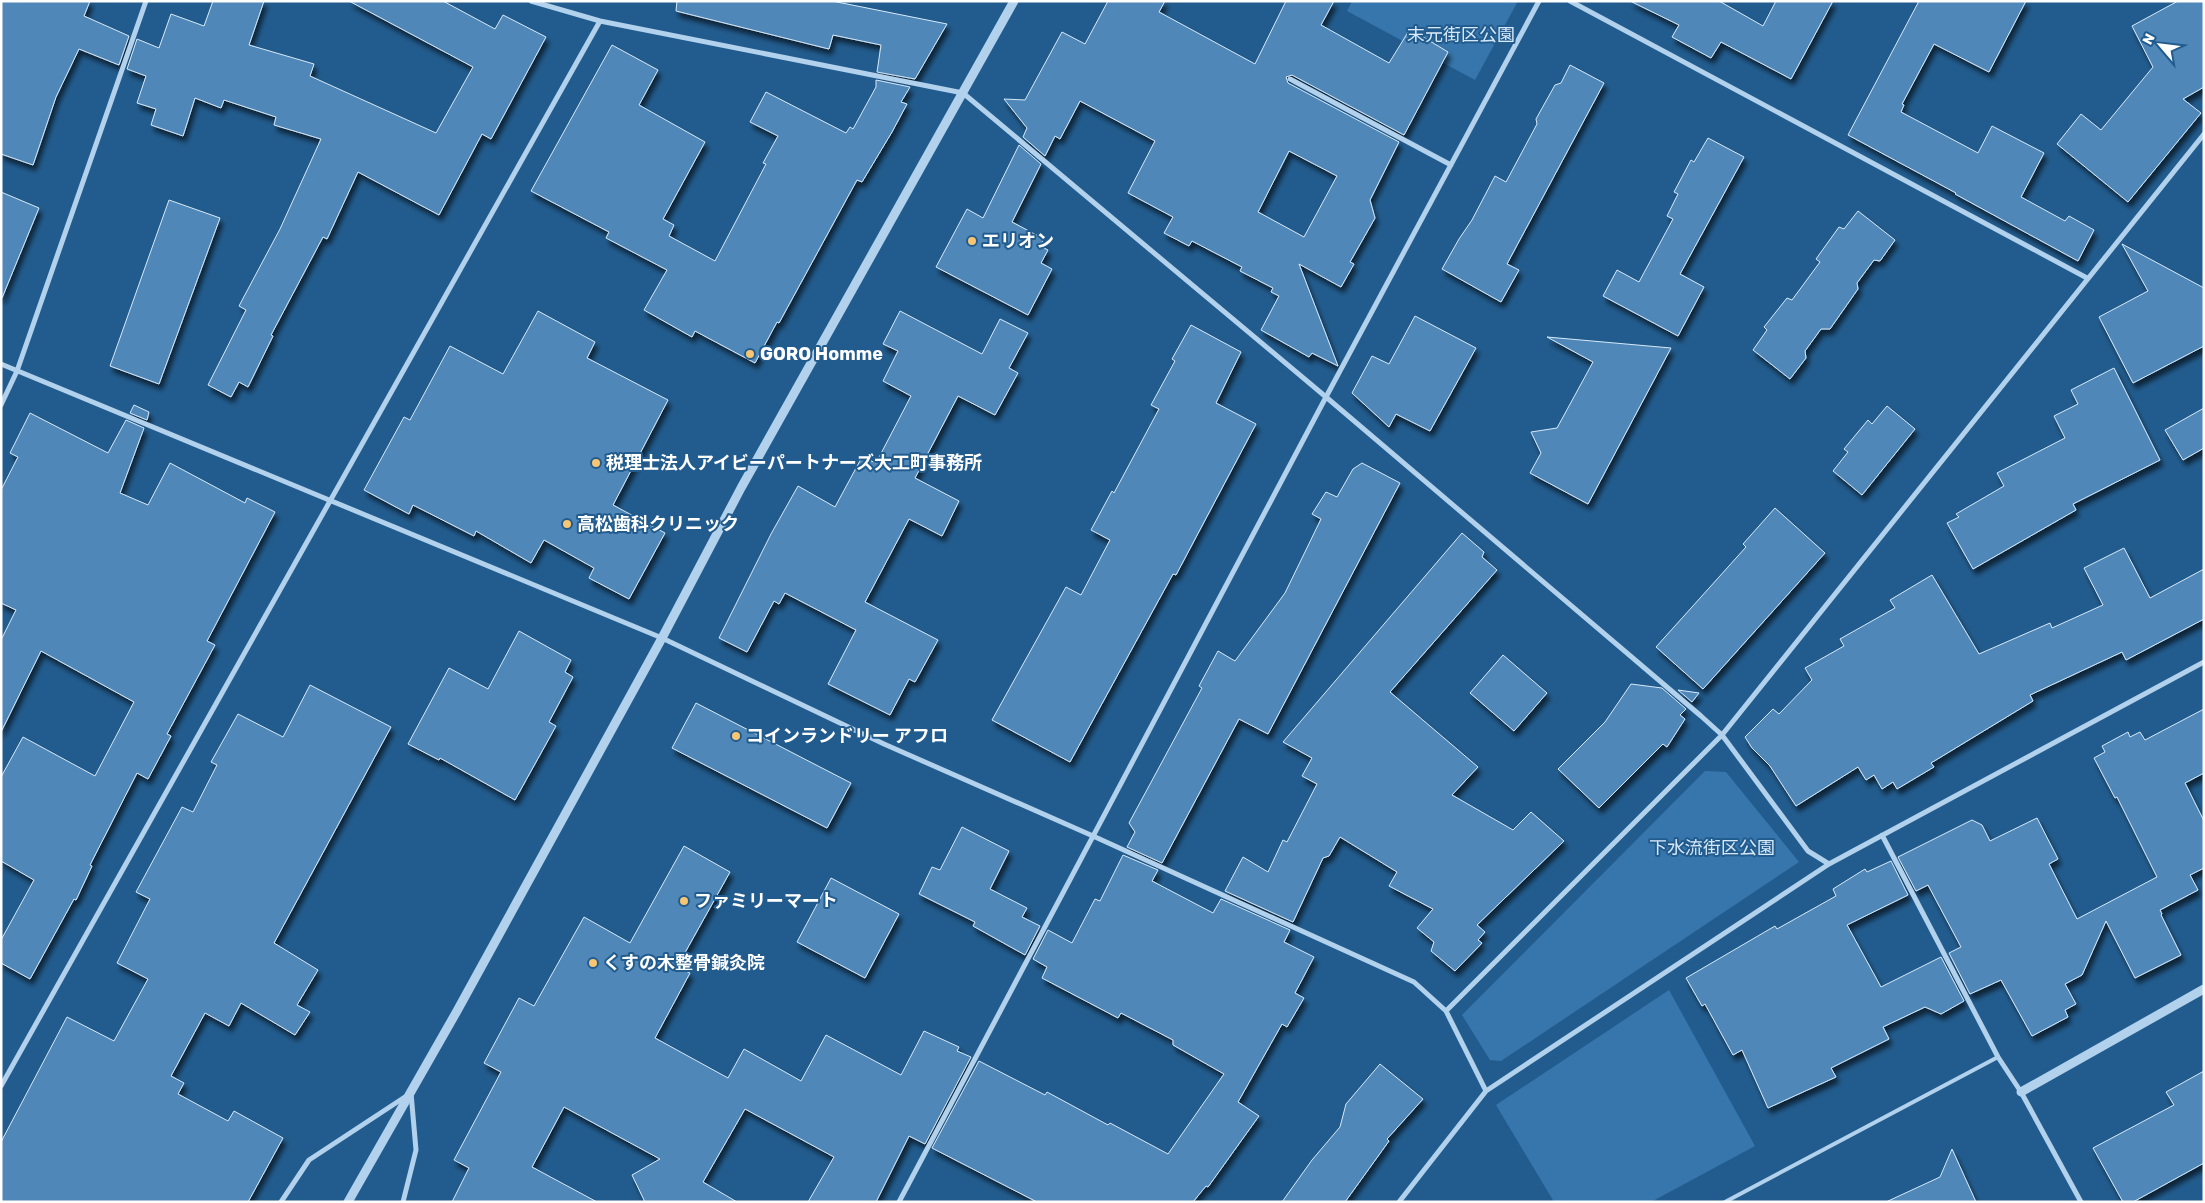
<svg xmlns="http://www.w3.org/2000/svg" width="2205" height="1203" viewBox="0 0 2205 1203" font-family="Rubik,'Noto Sans JP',sans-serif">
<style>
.green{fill:#3676ac}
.building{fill:#4f87b8;stroke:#d6e9f9;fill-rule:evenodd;filter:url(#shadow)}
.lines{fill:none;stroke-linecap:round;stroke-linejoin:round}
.service{stroke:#b1d1ec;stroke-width:4}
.minor{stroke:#b1d1ec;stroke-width:5}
.tertiary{stroke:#b1d1ec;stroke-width:9}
.poi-dot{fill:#f8c573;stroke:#225c8e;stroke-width:2}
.labels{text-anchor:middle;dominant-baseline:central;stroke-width:4;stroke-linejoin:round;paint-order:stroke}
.park-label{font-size:18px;fill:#d6e9f9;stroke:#225c8e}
.poi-label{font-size:18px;font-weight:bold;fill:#fff;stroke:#225c8e;text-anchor:start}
</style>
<defs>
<filter id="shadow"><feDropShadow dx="3" dy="5.5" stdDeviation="2.5" flood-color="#0009"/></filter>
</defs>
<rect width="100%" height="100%" fill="#225c8e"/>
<path class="green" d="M 1352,1 L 1518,1 L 1475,80 L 1347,11 Z
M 1705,771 L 1726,772 L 1799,862 L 1501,1061 L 1490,1060 L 1462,1015 Z
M 1669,990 L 1755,1146 L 1651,1202 L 1554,1202 L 1496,1105 Z"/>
<path class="building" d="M 1,1 L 90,1 L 84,16 L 129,36 L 119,65 L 79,49 L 56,97 L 33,165 L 1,154 Z
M 213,1 L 264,1 L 249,45 L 314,64 L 310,76 L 436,133 L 473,67 L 349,1 L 443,1 L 495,29 L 503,15 L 546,37 L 491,139 L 482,134 L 439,215 L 358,172 L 327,239 L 323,237 L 271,335 L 273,336 L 248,387 L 239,382 L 231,397 L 208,385 L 246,310 L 239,306 L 280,229 L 321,139 L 274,125 L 276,117 L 224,100 L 221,108 L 195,98 L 183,136 L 151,125 L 156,109 L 137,103 L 146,76 L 127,69 L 137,39 L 159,48 L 171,14 L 204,26 Z
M 677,1 L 832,1 L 947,24 L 915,79 L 877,72 L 881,45 L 833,35 L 829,49 L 676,11 Z
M 1108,1 L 1165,1 L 1159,12 L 1255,64 L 1286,1 L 1334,1 L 1321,25 L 1389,63 L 1410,29 L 1448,52 L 1404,135 L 1292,75 L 1286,77 L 1288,83 L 1399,142 L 1370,200 L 1375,218 L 1350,262 L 1354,264 L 1341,287 L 1299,264 L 1338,366 L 1312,353 L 1309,357 L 1261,330 L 1279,296 L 1271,292 L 1273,288 L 1240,271 L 1242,267 L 1192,241 L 1189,246 L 1164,233 L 1173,217 L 1128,193 L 1155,141 L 1080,101 L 1060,139 L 1055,136 L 1045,156 L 1023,137 L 1027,128 L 1004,99 L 1025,100 L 1062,32 L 1085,44 ZM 1289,151 L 1337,176 L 1304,237 L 1258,212 Z
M 1630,1 L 1719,1 L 1763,26 L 1776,1 L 1833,1 L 1791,79 L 1721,42 L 1711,58 L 1672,37 L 1679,25 Z
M 1919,1 L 2026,1 L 1989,72 L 1934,44 L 1902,104 L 1904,105 L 1901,112 L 1978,153 L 1992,126 L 2044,153 L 2021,197 L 2065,221 L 2069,216 L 2094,230 L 2078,261 L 1955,194 L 1956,193 L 1848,135 Z
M 2178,1 L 2204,1 L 2204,87 L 2183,99 L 2201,113 L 2128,202 L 2057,144 L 2081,114 L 2101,130 L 2153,67 L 2132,26 Z
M 612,45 L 658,70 L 639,105 L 705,142 L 663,219 L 674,225 L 669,236 L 715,261 L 766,164 L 763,163 L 778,136 L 750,122 L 766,92 L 846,133 L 850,127 L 853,129 L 876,87 L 876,80 L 910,87 L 901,102 L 907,104 L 892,132 L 862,182 L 857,180 L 779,323 L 777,322 L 755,363 L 695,331 L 692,337 L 644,310 L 667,270 L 606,238 L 609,232 L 531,191 Z
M 1570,65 L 1604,83 L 1507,264 L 1519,270 L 1501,302 L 1442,269 L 1459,239 L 1472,220 L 1495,176 L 1506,182 L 1537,124 L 1536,119 L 1555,85 L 1561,83 Z
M 1708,138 L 1744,157 L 1680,274 L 1704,287 L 1678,336 L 1603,296 L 1617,270 L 1639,282 L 1673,219 L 1667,216 L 1678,194 L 1674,192 L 1691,160 L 1694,162 Z
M 1019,145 L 1041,164 L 1012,222 L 1044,239 L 1040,246 L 1048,250 L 1041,263 L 1052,269 L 1028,315 L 936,267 L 967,209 L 983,218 Z
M 1,192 L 39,208 L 2,298 L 1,298 Z
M 169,200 L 220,218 L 159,384 L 110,366 Z
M 1858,211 L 1895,240 L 1880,261 L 1874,260 L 1857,283 L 1858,289 L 1830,329 L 1821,329 L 1805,351 L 1806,358 L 1790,379 L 1753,350 L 1767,330 L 1764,327 L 1787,298 L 1792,300 L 1820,262 L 1816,259 L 1839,227 L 1844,229 Z
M 2122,244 L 2204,288 L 2204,346 L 2133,383 L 2099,317 L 2148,291 Z
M 538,311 L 595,342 L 587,358 L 668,400 L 613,505 L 665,533 L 629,599 L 589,578 L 594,568 L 544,540 L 531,563 L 476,531 L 474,536 L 413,505 L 409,514 L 364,490 L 404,417 L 410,420 L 450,346 L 503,374 Z
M 900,311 L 982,354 L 1000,319 L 1028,333 L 1009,368 L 1018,373 L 995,415 L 958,396 L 915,478 L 959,501 L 942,536 L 909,519 L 865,602 L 938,640 L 915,682 L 909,679 L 890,715 L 828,684 L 856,630 L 785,593 L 779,604 L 774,601 L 747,652 L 719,638 L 771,534 L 798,486 L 835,507 L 862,457 L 876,463 L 911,396 L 883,381 L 898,351 L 883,344 Z
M 1415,316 L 1476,348 L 1430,431 L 1396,414 L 1389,427 L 1352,393 L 1372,356 L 1389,364 Z
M 1191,325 L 1241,352 L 1216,403 L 1256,424 L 1176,575 L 1173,574 L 1070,762 L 992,720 L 1066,587 L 1081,595 L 1110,540 L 1091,530 L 1112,491 L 1114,493 L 1159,409 L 1151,405 L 1175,361 L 1172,359 Z
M 1547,337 L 1671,348 L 1588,504 L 1530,473 L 1541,453 L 1531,432 L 1557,428 L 1593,362 Z
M 2114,368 L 2160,460 L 2073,504 L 2076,510 L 1973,569 L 1947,523 L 1959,517 L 1956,514 L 2004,486 L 1997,473 L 2065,438 L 2054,416 L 2078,404 L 2071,390 Z
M 134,405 L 149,412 L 147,420 L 130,413 Z
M 1887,406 L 1915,429 L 1862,495 L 1833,471 L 1848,452 L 1844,449 L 1868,420 L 1872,424 Z
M 2204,408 L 2204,448 L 2183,460 L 2165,430 Z
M 30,413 L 108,453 L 126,420 L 144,428 L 120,493 L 148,505 L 170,463 L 245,503 L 247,498 L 275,512 L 207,641 L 215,645 L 167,734 L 171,736 L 148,779 L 137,773 L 90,865 L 92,866 L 76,900 L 74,899 L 30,979 L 1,963 L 1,940 L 34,880 L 1,861 L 1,777 L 23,737 L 95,776 L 134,702 L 41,651 L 1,732 L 1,640 L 16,610 L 1,603 L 1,490 L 18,457 L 10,453 Z
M 1362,463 L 1400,483 L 1268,734 L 1239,719 L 1162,863 L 1127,847 L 1135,832 L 1129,823 L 1202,688 L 1199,686 L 1218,651 L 1235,661 L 1285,593 L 1321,519 L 1312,514 L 1326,492 L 1337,497 L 1353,469 Z
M 1775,508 L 1825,553 L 1703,689 L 1656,647 L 1746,547 L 1743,544 Z
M 1462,533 L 1484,552 L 1482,557 L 1497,570 L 1390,692 L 1478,767 L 1452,795 L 1513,830 L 1531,812 L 1564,841 L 1477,925 L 1485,932 L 1478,940 L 1482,943 L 1455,971 L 1431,951 L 1434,942 L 1417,928 L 1433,909 L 1389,886 L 1397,872 L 1340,837 L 1329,856 L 1323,858 L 1293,922 L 1225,891 L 1243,857 L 1268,872 L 1283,840 L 1287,842 L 1317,784 L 1302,776 L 1312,758 L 1283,742 Z
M 2124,548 L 2150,598 L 2204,569 L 2204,619 L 2126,660 L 2122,652 L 2030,695 L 2033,701 L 1931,763 L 1934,767 L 1897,789 L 1893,782 L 1882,789 L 1874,775 L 1866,780 L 1858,767 L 1796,806 L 1770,766 L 1752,748 L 1745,737 L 1773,709 L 1779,714 L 1812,680 L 1805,668 L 1844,646 L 1840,639 L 1895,608 L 1890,600 L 1932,575 L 1979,654 L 2050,623 L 2052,628 L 2103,605 L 2084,568 Z
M 519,631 L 571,660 L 565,672 L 573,677 L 549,722 L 556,726 L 515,800 L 440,758 L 439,760 L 408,744 L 449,668 L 488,689 Z
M 1503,655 L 1547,693 L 1514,731 L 1470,693 Z
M 1631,684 L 1662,688 L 1686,709 L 1680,715 L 1685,719 L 1667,747 L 1663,744 L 1599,808 L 1558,769 L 1605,722 Z
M 310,685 L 391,727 L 274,943 L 318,970 L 297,1005 L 310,1012 L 295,1035 L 241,1003 L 229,1026 L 205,1013 L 171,1076 L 184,1083 L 178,1094 L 228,1121 L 234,1111 L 283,1138 L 248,1202 L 1,1202 L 1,1142 L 67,1017 L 114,1041 L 148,979 L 117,963 L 150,899 L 136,892 L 182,807 L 193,812 L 217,765 L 211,762 L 238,714 L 283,737 Z
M 1678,690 L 1699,693 L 1692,702 Z
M 696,703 L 851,783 L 827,828 L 672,748 Z
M 2204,709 L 2204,773 L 2185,783 L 2204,821 L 2204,868 L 2190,875 L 2198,890 L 2160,910 L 2162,914 L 2161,915 L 2181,955 L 2135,978 L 2106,921 L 2082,975 L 2065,984 L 2076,1004 L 2065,1010 L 2068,1017 L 2032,1036 L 2001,980 L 1970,994 L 1949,953 L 1961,947 L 1928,885 L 1916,891 L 1898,857 L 1972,820 L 1982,825 L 1990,841 L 2037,818 L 2058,859 L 2049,864 L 2077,919 L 2157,877 L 2117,797 L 2115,798 L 2094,758 L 2105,752 L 2102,746 L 2128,732 L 2130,737 L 2140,732 L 2145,740 Z
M 962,827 L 1009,851 L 990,889 L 1027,908 L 1022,917 L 1040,926 L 1025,955 L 973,926 L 975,922 L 919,894 L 932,867 L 940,870 Z
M 684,846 L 730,872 L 677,967 L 690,973 L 655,1038 L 728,1078 L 744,1049 L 801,1081 L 826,1035 L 901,1075 L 924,1031 L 959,1047 L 957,1051 L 971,1057 L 925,1144 L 909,1136 L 876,1202 L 808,1202 L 834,1157 L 745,1109 L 703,1182 L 737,1202 L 645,1202 L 632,1175 L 660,1159 L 564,1107 L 532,1167 L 597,1202 L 452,1202 L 469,1168 L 454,1160 L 501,1072 L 484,1063 L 519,998 L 534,1006 L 584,917 L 630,943 Z
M 1123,855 L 1158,870 L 1152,881 L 1213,913 L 1221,899 L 1290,930 L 1284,942 L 1314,957 L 1295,993 L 1304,998 L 1287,1027 L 1282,1024 L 1238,1102 L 1259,1116 L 1208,1187 L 1206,1186 L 1193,1202 L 1037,1202 L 932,1148 L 979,1061 L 1045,1095 L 1047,1092 L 1108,1125 L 1110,1123 L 1168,1154 L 1224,1074 L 1173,1045 L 1173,1040 L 1121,1013 L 1118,1018 L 1042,978 L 1047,967 L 1033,959 L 1048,930 L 1072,943 L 1095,899 L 1100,901 Z
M 1891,861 L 1908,895 L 1847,925 L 1881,987 L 1941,957 L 1964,1001 L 1941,1014 L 1925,1007 L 1883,1027 L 1889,1039 L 1831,1068 L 1836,1077 L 1768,1108 L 1742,1050 L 1733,1055 L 1705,1004 L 1702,1006 L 1686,978 L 1775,926 L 1777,929 L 1836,896 L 1833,889 L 1865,869 L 1867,872 Z
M 831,878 L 899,914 L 865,978 L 797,942 Z
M 1380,1064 L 1423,1099 L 1387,1139 L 1389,1141 L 1345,1202 L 1282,1202 L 1312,1160 L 1340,1127 L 1346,1104 Z
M 2204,1071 L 2204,1163 L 2133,1202 L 2123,1202 L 2093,1148 L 2174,1105 L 2166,1092 Z
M 1952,1149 L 1976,1202 L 1886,1202 L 1940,1177 Z"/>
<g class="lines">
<path class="service" d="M 1725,1202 L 1998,1057"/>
<path class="minor" d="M 531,1 L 600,21 L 963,93 L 1326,397 L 1701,716 L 1722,735 L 1808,851 L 1829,864
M 1570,1 L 2087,278
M 1290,79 L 1451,165
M 1,364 L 662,638 L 884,744 L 1093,836 L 1414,982 L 1446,1011 L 1486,1091
M 1,405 L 17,371 L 146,1
M 1882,835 L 1998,1057 L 2021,1092 L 2081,1202
M 1446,1011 L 1722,735 L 2204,134
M 1,1086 L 600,21
M 281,1202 L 309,1160 L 411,1093 L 416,1150 L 403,1202
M 899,1202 L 1326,397 L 1539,1
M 1399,1202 L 1486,1091 L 1829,864 L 2204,662"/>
<path class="tertiary" d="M 2021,1092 L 2204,989
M 348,1202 L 457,1011 L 662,638 L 741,488 L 1014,1"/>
</g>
<g class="poi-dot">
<circle cx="972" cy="241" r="5"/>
<circle cx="750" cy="354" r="5"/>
<circle cx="596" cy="463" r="5"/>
<circle cx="567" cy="524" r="5"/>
<circle cx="736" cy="736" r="5"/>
<circle cx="684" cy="901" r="5"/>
<circle cx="593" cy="963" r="5"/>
</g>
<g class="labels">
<g class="park-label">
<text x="1461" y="35">末元街区公園</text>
<text x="1712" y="848">下水流街区公園</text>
</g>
<g class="poi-label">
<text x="982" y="241">エリオン</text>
<text x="760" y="354">GORO Homme</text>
<text x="606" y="463">税理士法人アイビーパートナーズ大工町事務所</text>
<text x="577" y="524">高松歯科クリニック</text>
<text x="746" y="736">コインランドリー アフロ</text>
<text x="694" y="901">ファミリーマート</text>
<text x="603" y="963">くすの木整骨鍼灸院</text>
</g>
</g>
<rect width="2205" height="1203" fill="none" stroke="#ffffff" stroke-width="5"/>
<g transform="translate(2160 45) rotate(298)" stroke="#225c8e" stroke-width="4" paint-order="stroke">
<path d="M0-4L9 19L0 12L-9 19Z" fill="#ffffff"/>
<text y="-8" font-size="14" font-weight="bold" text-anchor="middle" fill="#ffffff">N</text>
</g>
</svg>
